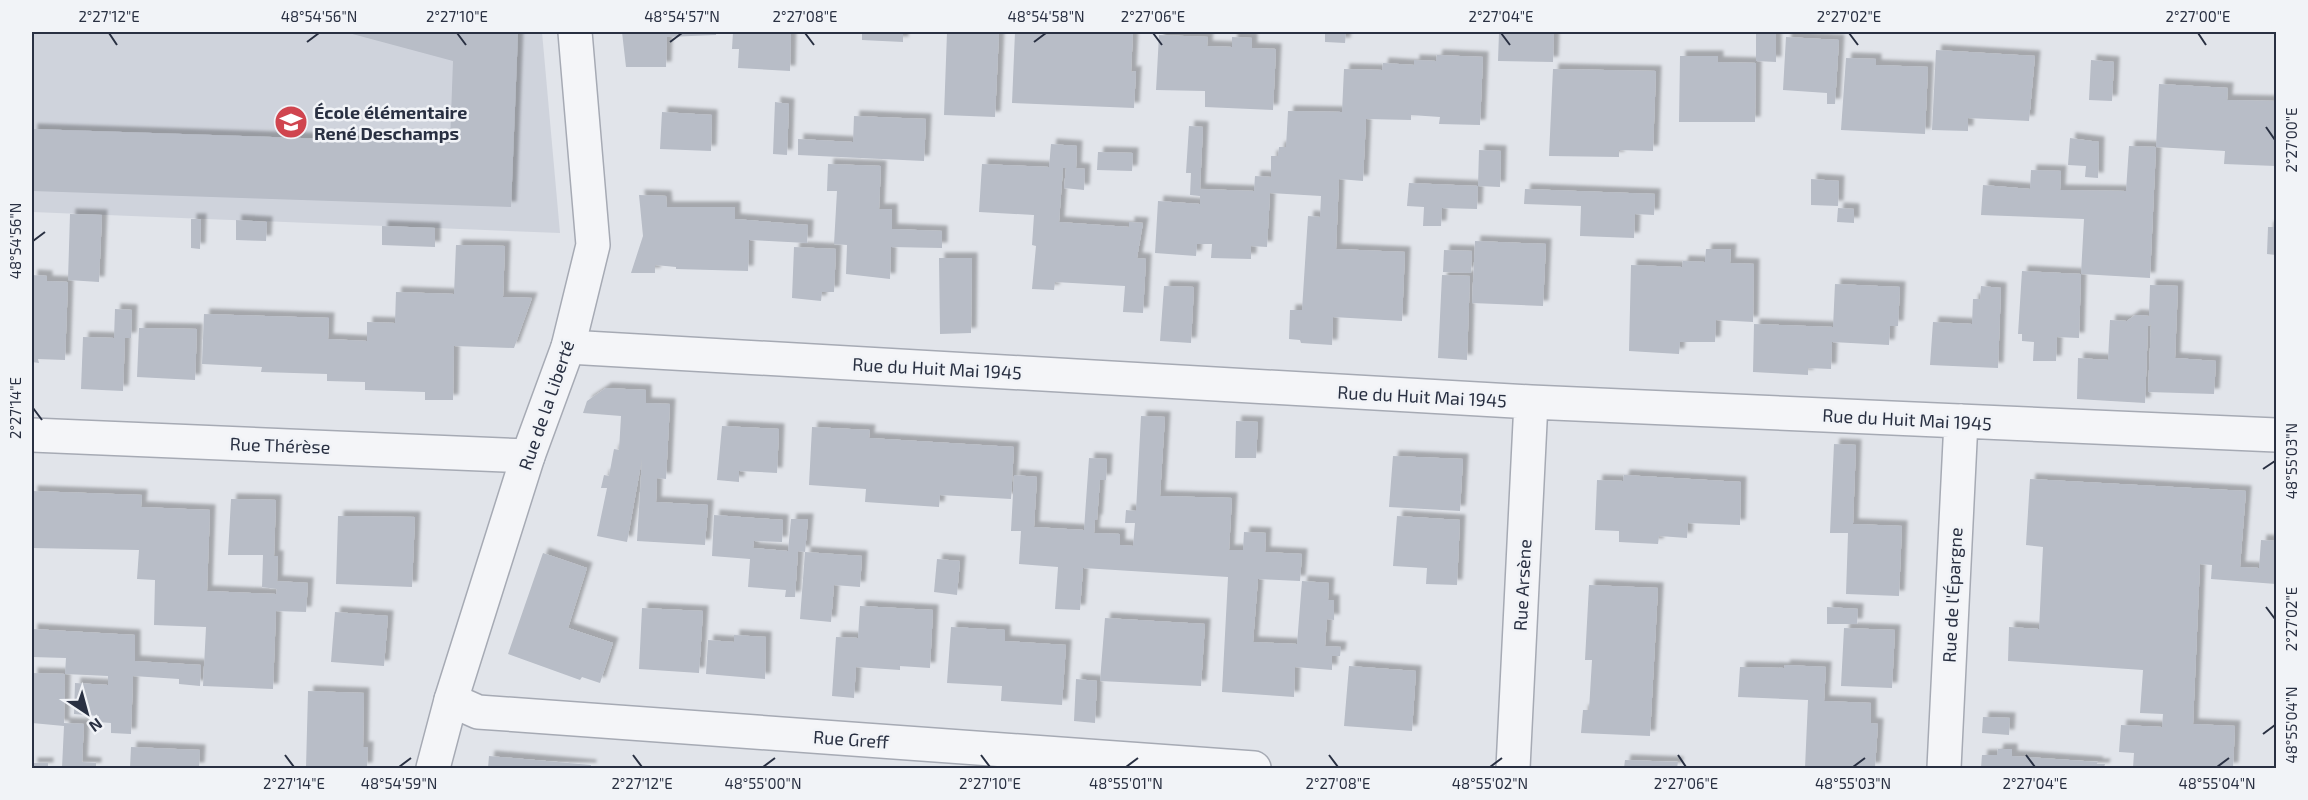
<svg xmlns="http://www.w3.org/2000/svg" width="2308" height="800" viewBox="0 0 2308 800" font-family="'Exo 2',sans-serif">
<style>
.built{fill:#cfd3dc}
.building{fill:#b8bdc7;filter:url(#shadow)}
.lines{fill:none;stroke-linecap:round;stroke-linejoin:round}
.minor-casing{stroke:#a6aab4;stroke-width:36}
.tertiary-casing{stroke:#a6aab4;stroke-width:36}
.minor{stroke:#f4f5f8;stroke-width:33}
.tertiary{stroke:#f4f5f8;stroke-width:33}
.ticks{fill:none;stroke:#293042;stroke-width:2}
.labels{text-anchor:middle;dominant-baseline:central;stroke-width:5;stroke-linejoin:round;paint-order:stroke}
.poi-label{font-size:18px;font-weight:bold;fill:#293042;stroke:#f1f3f7;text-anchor:start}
.street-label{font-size:18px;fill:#293042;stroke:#f1f3f7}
.neatline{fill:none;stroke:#293042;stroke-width:2}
.ticks-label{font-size:15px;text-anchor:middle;fill:#293042}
</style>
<defs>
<filter id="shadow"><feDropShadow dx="5.5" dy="-5.5" stdDeviation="1.5" flood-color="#0004"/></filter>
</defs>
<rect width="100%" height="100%" fill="#e1e4ea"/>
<path class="built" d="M 32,32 L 542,32 L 560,233 L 32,212 Z"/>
<path class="building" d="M 345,32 L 518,32 L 511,207 L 32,191 L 32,129 L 450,143 L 453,61 Z
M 622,32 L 716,32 L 716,35 L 667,37 L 666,67 L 626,67 Z
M 733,32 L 791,32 L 790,71 L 738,68 L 739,49 L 732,49 Z
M 862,32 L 903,32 L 903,42 L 862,40 Z
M 947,32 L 999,33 L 995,117 L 944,115 Z
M 1015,32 L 1082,33 L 1082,32 L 1133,32 L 1131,72 L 1136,71 L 1134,108 L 1012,103 Z
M 1325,32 L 1346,32 L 1345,43 L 1325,42 Z
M 1499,32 L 1554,32 L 1553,62 L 1498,61 Z
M 1756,32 L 1776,32 L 1776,62 L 1756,61 Z
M 1159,35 L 1208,37 L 1207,46 L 1232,47 L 1232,37 L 1252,38 L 1252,48 L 1276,49 L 1273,110 L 1205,107 L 1205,91 L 1156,90 Z
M 1786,37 L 1839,40 L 1835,104 L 1827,104 L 1827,93 L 1783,90 Z
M 1936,50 L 2035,56 L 2029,121 L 1968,118 L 1968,131 L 1932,130 Z
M 1437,55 L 1483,57 L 1480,125 L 1439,124 L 1440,117 L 1411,115 L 1411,120 L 1366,119 L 1363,181 L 1339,179 L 1336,249 L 1405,252 L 1402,321 L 1333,317 L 1332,345 L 1301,343 L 1300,340 L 1289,339 L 1290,310 L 1302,310 L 1308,216 L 1320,217 L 1321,196 L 1270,193 L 1267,247 L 1251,246 L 1251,259 L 1211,258 L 1212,244 L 1197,244 L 1196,256 L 1155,253 L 1158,201 L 1200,204 L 1200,196 L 1190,195 L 1191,173 L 1186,173 L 1189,126 L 1203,127 L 1200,189 L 1254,191 L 1255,176 L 1271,177 L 1271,156 L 1278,156 L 1279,147 L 1286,147 L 1288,111 L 1342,112 L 1344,69 L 1382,70 L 1383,63 L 1414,65 L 1414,60 L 1436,61 Z
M 1680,56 L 1718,56 L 1718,62 L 1756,63 L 1755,122 L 1679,122 Z
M 1846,58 L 1876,59 L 1876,65 L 1928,67 L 1925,134 L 1841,130 Z
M 2091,60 L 2114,62 L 2112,101 L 2089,100 Z
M 1553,69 L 1656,71 L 1653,151 L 1619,150 L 1619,157 L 1549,156 Z
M 2159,84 L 2228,88 L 2227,100 L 2276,101 L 2276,166 L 2224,164 L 2225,151 L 2156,147 Z
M 775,102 L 789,104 L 787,155 L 773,154 Z
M 662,112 L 712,115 L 711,151 L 660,149 Z
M 854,116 L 926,119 L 924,161 L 798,155 L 798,139 L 853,142 Z
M 2070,138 L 2099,142 L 2098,178 L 2085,177 L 2086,166 L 2068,165 Z
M 1051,144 L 1077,146 L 1076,168 L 1085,169 L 1084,190 L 1064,188 L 1066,168 L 1063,168 L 1059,222 L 1129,227 L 1129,222 L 1143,223 L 1137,258 L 1146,259 L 1143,313 L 1123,312 L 1125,286 L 1055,282 L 1054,290 L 1032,289 L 1036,246 L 1032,245 L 1034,215 L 979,212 L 982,164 L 1049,167 Z
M 2129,146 L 2156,147 L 2150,278 L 2081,274 L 2084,219 L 1981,215 L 1983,185 L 2030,189 L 2031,170 L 2061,171 L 2060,190 L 2126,191 Z
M 1479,150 L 1501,151 L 1500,187 L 1478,186 L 1477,209 L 1442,208 L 1441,226 L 1423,226 L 1424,207 L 1407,206 L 1409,183 L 1478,186 Z
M 1098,152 L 1133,153 L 1132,171 L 1097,170 Z
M 828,164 L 881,166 L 879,209 L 892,209 L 892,229 L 942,231 L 942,248 L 891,247 L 890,279 L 846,274 L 847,245 L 834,244 L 837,191 L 827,191 Z
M 1811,179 L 1839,181 L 1838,206 L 1811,205 Z
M 1525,189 L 1655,194 L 1654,215 L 1635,214 L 1634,238 L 1580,236 L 1581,206 L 1524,204 Z
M 639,195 L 666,196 L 667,207 L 735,207 L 735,219 L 808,225 L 807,243 L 749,240 L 748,271 L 676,269 L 676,267 L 655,265 L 655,273 L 631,273 L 643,236 Z
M 1838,208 L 1854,209 L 1854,223 L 1837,222 Z
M 70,214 L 102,215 L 99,282 L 68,280 Z
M 191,219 L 201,219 L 200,249 L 191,248 Z
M 236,220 L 267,222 L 266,241 L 236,240 Z
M 382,226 L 435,228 L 435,247 L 382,245 Z
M 2268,227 L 2276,227 L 2276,255 L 2267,254 Z
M 1475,241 L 1546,244 L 1543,306 L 1472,303 Z
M 456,245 L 505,246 L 503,297 L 532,298 L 514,348 L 454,346 L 453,400 L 425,400 L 425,392 L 365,390 L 365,382 L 327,381 L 327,374 L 261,372 L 262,367 L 202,364 L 204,314 L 329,318 L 328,339 L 367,341 L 367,322 L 395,323 L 396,292 L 454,294 Z
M 794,247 L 836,249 L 834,292 L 822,292 L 821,301 L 792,298 Z
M 1706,249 L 1731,249 L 1730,263 L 1754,264 L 1753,322 L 1716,320 L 1715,342 L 1680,342 L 1679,354 L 1629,351 L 1631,265 L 1682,267 L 1683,261 L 1705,262 Z
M 1444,250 L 1472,251 L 1471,273 L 1443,272 Z
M 939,258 L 972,258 L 971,333 L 940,334 Z
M 2022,271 L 2081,274 L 2079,338 L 2057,337 L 2056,361 L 2033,361 L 2034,342 L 2022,341 L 2022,334 L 2018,334 Z
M 32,275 L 47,276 L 47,281 L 68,282 L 65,360 L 38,359 L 39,363 L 32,362 Z
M 1442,275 L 1470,276 L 1467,360 L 1438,358 Z
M 1835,284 L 1900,287 L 1898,326 L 1890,326 L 1889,345 L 1832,342 L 1831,369 L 1808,368 L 1808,375 L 1753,372 L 1754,324 L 1833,327 Z
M 2150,285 L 2178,286 L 2175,358 L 2216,361 L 2214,394 L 2148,392 L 2151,325 L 2148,326 L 2145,403 L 2077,399 L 2078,358 L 2108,360 L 2110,320 L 2127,321 L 2135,315 L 2149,316 Z
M 1164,286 L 1194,287 L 1191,343 L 1160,341 Z
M 1981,286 L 2001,288 L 1998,368 L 1930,365 L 1933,322 L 1972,324 L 1973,299 L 1980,299 Z
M 115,309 L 132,310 L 131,338 L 125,338 L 123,391 L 81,389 L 83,337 L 114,338 Z
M 139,328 L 197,329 L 195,380 L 137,377 Z
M 606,388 L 646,390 L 646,403 L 670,404 L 666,479 L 657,478 L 656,502 L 708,505 L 705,545 L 637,541 L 642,459 L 627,542 L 597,536 L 607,488 L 601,488 L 604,475 L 609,476 L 614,449 L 619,450 L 621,416 L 583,413 L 587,401 Z
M 1141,416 L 1165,417 L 1160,496 L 1232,498 L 1229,550 L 1243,550 L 1244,532 L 1266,533 L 1265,552 L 1302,554 L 1300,581 L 1258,579 L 1253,642 L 1297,644 L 1302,581 L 1329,583 L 1328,600 L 1334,600 L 1334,620 L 1327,619 L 1325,646 L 1341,647 L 1340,656 L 1332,656 L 1332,670 L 1295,667 L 1294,697 L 1222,692 L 1228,577 L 1083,568 L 1080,610 L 1055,609 L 1058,567 L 1019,564 L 1021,531 L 1011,531 L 1014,475 L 1037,477 L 1034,527 L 1084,530 L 1089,458 L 1107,459 L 1106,480 L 1100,480 L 1097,520 L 1095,520 L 1094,533 L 1120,534 L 1120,545 L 1133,546 L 1135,523 L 1125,523 L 1126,510 L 1136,511 Z
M 1236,421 L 1258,422 L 1256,458 L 1235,458 Z
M 722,426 L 779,429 L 777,473 L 739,471 L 739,482 L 717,480 Z
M 812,427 L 870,430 L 869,438 L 1014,447 L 1011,499 L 940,495 L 939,507 L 865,502 L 866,489 L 809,485 Z
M 1834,444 L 1856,445 L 1853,524 L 1902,526 L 1899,596 L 1846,594 L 1848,533 L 1830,533 Z
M 1393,456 L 1463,459 L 1460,511 L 1389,507 Z
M 1624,475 L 1741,482 L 1740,525 L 1688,523 L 1687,538 L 1659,536 L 1658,544 L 1619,542 L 1619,531 L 1595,530 L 1597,480 L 1623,481 Z
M 2030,479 L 2246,491 L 2240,567 L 2259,568 L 2261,540 L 2276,541 L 2276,584 L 2211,579 L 2212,565 L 2200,564 L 2193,724 L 2235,726 L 2233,768 L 2133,768 L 2134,753 L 2119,752 L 2121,725 L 2162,727 L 2163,714 L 2140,713 L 2143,670 L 2008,661 L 2009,627 L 2039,629 L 2043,547 L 2026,545 Z
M 32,491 L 142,495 L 141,507 L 210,510 L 207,591 L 276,594 L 277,589 L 262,587 L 263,555 L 228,555 L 231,499 L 276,500 L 274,556 L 278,556 L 277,581 L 308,583 L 306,612 L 276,611 L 273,689 L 203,686 L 206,627 L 154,625 L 155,580 L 137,579 L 139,550 L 32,548 Z
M 714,515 L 783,520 L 782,542 L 754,541 L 753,548 L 788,551 L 791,519 L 808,519 L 805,552 L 862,556 L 860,587 L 834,585 L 831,622 L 800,619 L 805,552 L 798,551 L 795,597 L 785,597 L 786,590 L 748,587 L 750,559 L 712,556 Z
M 338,516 L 415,517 L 412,587 L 336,584 Z
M 1397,516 L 1460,520 L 1457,585 L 1426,584 L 1427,568 L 1393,566 Z
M 543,553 L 587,568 L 568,628 L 613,643 L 600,683 L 582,677 L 580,680 L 508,654 Z
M 937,559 L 960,561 L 957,595 L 934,592 Z
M 1589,585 L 1658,588 L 1650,736 L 1581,733 L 1583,710 L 1589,710 L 1592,660 L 1585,660 Z
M 860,606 L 933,610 L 930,668 L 900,666 L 900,670 L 856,667 L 854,698 L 832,696 L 836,637 L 858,638 Z
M 1827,607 L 1858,609 L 1857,624 L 1827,624 Z
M 642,608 L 703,611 L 699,673 L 639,669 Z
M 335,612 L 388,616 L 384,666 L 331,662 Z
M 1105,618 L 1205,624 L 1201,686 L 1100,681 Z
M 951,627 L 1005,630 L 1005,641 L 1066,645 L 1062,705 L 1001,701 L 1002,686 L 947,683 Z
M 1844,628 L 1895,630 L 1892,688 L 1841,686 Z
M 32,629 L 135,635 L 135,661 L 201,665 L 200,686 L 179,684 L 179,679 L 133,676 L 131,734 L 111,733 L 111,723 L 98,722 L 99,716 L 74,714 L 75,683 L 108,685 L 108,676 L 65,674 L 66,658 L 32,657 Z
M 734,635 L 766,637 L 765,679 L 706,674 L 708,640 L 734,642 Z
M 1785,665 L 1826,667 L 1824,701 L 1871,703 L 1871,723 L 1878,724 L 1875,768 L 1805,768 L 1808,700 L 1738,697 L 1740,667 L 1784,668 Z
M 1349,666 L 1416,671 L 1412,731 L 1344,726 Z
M 32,673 L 65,674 L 64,723 L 84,724 L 82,762 L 96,763 L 96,768 L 62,768 L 64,726 L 32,723 Z
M 1076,679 L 1097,681 L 1095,723 L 1074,721 Z
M 308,691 L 364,693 L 363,747 L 368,747 L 367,768 L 306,768 Z
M 1983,717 L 2010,718 L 2009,735 L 1982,733 Z
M 131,747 L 200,750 L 199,768 L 130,768 Z
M 1998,749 L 2012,749 L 2012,756 L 2098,762 L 2097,764 L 2105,764 L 2104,768 L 1981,768 L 1982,755 L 1997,755 Z
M 489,756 L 591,765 L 591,768 L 488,768 Z
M 1625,760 L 1678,762 L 1677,768 L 1624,768 Z
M 32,763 L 48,763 L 48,768 L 32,768 Z"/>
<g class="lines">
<g class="minor-casing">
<path id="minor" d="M 568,347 L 1531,402 L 2276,435
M 32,435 L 528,456
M 451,700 L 478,712 L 1254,768
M 1513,768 L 1531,402
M 1944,768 L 1961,421"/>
</g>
<g class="tertiary-casing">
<path id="tertiary" d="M 433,768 L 451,700 L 528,456 L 568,347 L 593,245 L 575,32"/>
</g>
<use href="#minor" class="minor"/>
<use href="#tertiary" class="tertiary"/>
</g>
<path class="ticks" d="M 109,33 L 117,45M 457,33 L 466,45M 805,33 L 814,45M 1153,33 L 1162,45M 1501,33 L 1510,45M 1849,33 L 1858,45M 2198,33 L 2206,45M 307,42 L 319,33M 670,42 L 682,33M 1034,42 L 1046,33M 2266,127 L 2275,140M 33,241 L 45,232M 33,408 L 42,420M 2263,469 L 2275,461M 2266,607 L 2275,619M 2263,734 L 2275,725M 285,755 L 294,767M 633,755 L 642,767M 981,755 L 990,767M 1329,755 L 1338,767M 1678,755 L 1686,767M 2026,755 L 2035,767M 399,767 L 411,758M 763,767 L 775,758M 1126,767 L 1138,758M 1490,767 L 1502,758M 1853,767 L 1865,758M 2217,767 L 2229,758"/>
<defs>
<g id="school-disc" transform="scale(1.725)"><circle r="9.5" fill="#d0454f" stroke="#f1f3f7"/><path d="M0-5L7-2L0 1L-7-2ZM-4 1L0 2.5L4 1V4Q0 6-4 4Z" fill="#fff"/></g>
</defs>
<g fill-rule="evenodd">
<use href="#school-disc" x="291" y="122"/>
</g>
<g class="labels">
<g class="poi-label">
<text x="314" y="112">École élémentaire<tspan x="314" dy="21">René Deschamps</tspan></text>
</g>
<g class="street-label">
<text transform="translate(937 368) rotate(3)">Rue du Huit Mai 1945</text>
<text transform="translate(1422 396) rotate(3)">Rue du Huit Mai 1945</text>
<text transform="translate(546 405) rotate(-71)">Rue de la Liberté</text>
<text transform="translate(1907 419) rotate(3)">Rue du Huit Mai 1945</text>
<text transform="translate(280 445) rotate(2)">Rue Thérèse</text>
<text transform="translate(1522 585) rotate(-87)">Rue Arsène</text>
<text transform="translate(1952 595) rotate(-87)">Rue de l'Épargne</text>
<text transform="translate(851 739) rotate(4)">Rue Greff</text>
</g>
</g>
<rect width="2308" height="800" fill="none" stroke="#f1f3f7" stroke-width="66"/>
<g transform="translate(87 713) rotate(144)" stroke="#f1f3f7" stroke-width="4.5" paint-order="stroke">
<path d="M0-4.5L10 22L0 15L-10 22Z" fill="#293042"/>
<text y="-9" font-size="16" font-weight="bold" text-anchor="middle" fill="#293042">N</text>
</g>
<rect x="33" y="33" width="2242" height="734" class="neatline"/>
<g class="ticks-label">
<text x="109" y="22">2°27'12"E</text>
<text x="319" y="22">48°54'56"N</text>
<text x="457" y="22">2°27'10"E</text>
<text x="682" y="22">48°54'57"N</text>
<text x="805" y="22">2°27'08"E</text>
<text x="1046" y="22">48°54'58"N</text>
<text x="1153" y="22">2°27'06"E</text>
<text x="1501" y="22">2°27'04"E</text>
<text x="1849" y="22">2°27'02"E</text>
<text x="2198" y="22">2°27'00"E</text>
<text transform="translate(2292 140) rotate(-90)" y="5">2°27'00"E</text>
<text transform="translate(16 241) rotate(-90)" y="5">48°54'56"N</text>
<text transform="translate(16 408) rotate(-90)" y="5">2°27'14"E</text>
<text transform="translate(2292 461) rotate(-90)" y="5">48°55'03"N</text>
<text transform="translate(2292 619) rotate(-90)" y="5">2°27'02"E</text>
<text transform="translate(2292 725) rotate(-90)" y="5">48°55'04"N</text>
<text x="294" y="789">2°27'14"E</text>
<text x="399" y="789">48°54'59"N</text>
<text x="642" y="789">2°27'12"E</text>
<text x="763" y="789">48°55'00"N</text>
<text x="990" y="789">2°27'10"E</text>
<text x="1126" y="789">48°55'01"N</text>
<text x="1338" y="789">2°27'08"E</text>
<text x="1490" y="789">48°55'02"N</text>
<text x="1686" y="789">2°27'06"E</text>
<text x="1853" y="789">48°55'03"N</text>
<text x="2035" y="789">2°27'04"E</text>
<text x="2217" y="789">48°55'04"N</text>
</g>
</svg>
